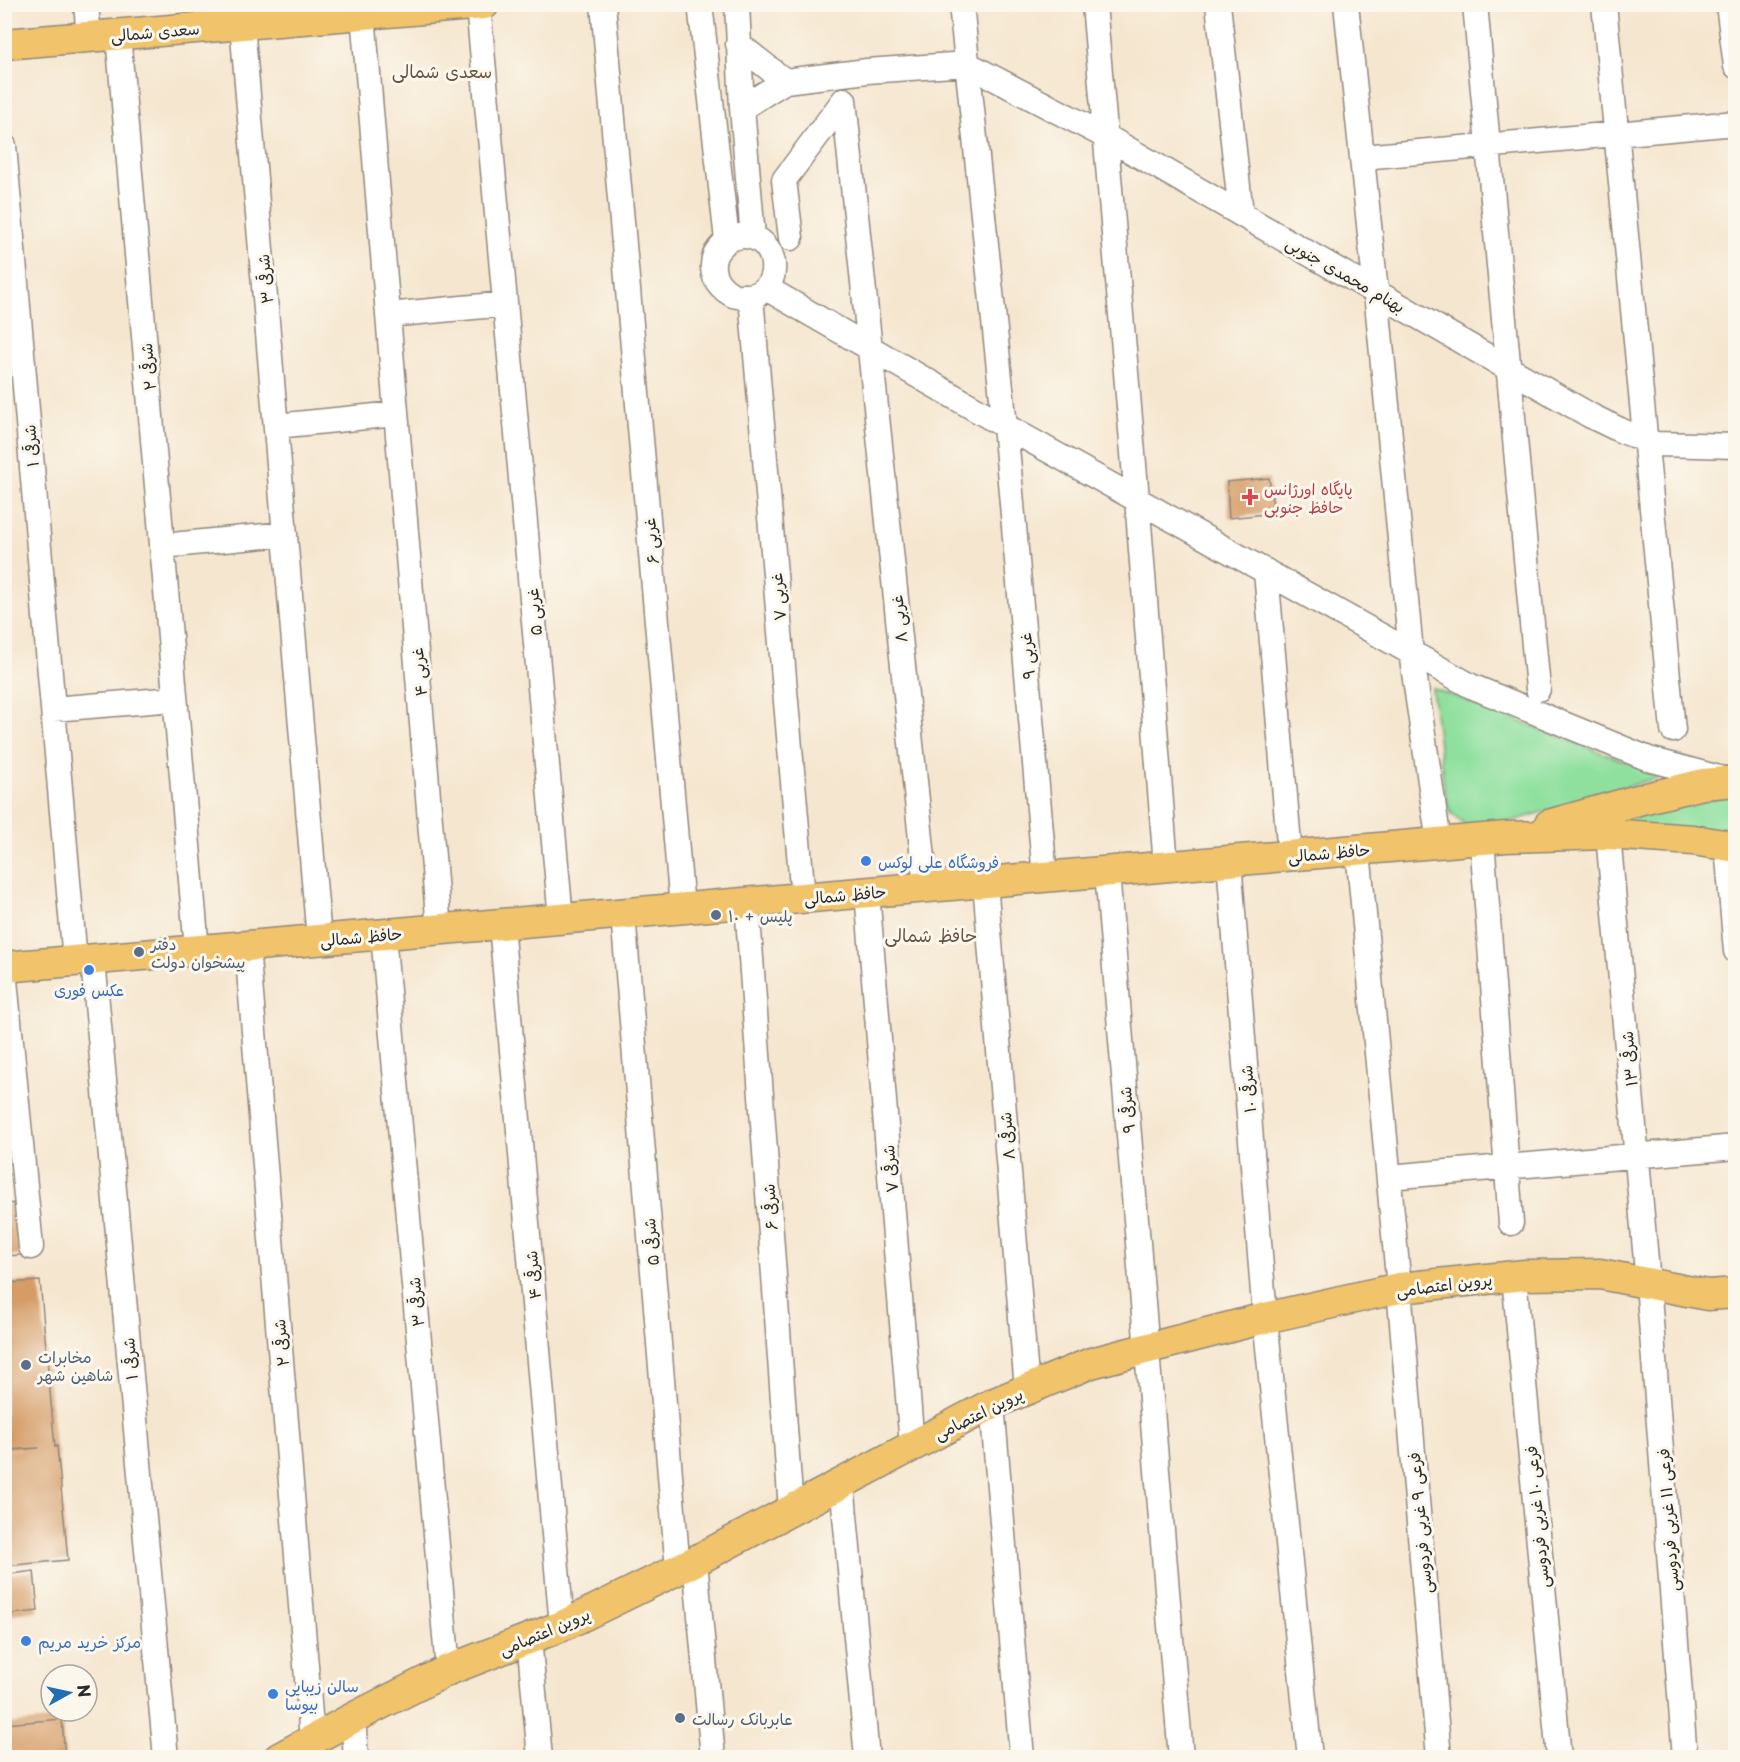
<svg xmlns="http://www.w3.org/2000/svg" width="1740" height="1762" viewBox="0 0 1740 1762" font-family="'Playpen Sans','Playpen Sans Arabic',sans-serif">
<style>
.green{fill:#8fe09f;stroke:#5d8665;stroke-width:1.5}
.building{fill:#d59c67}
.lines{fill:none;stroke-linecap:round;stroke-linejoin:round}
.minor-casing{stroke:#90887d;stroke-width:27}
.major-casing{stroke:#90887d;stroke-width:33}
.minor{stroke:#fff;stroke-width:24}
.major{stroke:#f1c36a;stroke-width:30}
.health-dot{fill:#e0444e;stroke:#fbf7ec;stroke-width:2}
.shop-dot{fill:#3f7fe0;stroke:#fbf7ec;stroke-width:2}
.service-dot{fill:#5c6f8a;stroke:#fbf7ec;stroke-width:2}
.labels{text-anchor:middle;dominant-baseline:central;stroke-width:6;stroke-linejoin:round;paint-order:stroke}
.street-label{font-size:16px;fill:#2b2b2b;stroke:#fbf7ec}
.health-label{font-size:16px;fill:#be3a42;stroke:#fbf7ec;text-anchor:start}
.shop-label{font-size:16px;fill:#366cbe;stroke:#fbf7ec;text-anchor:start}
.service-label{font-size:16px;fill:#4e5e75;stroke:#fbf7ec;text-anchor:start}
.neighbourhood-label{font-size:18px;fill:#665340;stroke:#fbf7ec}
</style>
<rect width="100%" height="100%" fill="#fbf7ec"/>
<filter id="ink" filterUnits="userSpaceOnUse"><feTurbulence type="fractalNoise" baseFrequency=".0167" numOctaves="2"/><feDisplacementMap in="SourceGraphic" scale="12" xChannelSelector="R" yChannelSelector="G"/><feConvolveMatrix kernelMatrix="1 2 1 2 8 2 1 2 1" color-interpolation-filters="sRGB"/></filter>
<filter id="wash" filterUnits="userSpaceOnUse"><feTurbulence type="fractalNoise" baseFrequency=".008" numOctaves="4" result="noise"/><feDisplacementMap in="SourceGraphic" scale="24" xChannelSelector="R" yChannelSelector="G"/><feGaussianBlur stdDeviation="1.35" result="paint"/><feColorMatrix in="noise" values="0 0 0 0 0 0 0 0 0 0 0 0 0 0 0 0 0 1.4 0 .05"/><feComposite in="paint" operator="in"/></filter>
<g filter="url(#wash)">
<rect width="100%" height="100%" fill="#f5e6cf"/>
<path class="green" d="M 1432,688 L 1663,776 L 1496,826 L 1466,825 L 1451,813 L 1445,795 Z
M 1735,795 L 1735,837 L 1588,822 Z"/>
<g id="blocks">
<path class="building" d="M 1269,478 L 1274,513 L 1229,518 L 1227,482 Z
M 4,1094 L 14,1146 L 4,1147 Z
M 18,1203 L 21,1255 L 4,1256 L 4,1204 Z
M 40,1281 L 55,1447 L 57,1446 L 68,1560 L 4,1566 L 4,1451 L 39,1448 L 5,1450 L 5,1283 Z
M 34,1571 L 38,1611 L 4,1615 L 4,1575 Z
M 62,1719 L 65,1758 L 4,1758 L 4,1724 Z"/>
</g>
</g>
<g filter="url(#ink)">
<use href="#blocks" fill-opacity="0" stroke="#90887d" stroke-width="1.5"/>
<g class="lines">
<g class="minor-casing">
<path id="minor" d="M 86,4 L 89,37
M 603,4 L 682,908
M 700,4 L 727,240 C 723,245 717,250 715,255 C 709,271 716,285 731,294 C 735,297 739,296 744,296 C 785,298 782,233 740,236 C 736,237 731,239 727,240
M 737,4 L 742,108 L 753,237
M 961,4 L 1006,436 L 1045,877
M 1094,4 L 1137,499 L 1166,866
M 1218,4 L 1241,214
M 1346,4 L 1376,292 L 1411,652 L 1439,843
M 1475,4 L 1538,689
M 1604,4 L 1673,730
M 1728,4 L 1736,66
M 478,5 L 561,919
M 363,14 L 439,929
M 242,24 L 319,940
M 118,34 L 197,950
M 738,44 L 785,81 L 742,108
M 967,64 L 1105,136 L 1591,416 L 1622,431 L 1656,444 L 1736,446
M 785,81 L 867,71 L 967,64
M 4,146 L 75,961
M 1363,157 L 1736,123
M 791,238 L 784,180 L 844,100 L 926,887
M 766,288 L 1005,426 L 1471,686 L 1649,759 L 1723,779
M 751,297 L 803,898
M 388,315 L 505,304
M 276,426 L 396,414
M 162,546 L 285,534
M 1266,571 L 1290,856
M 53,709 L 175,699
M 1608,834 L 1648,1283 L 1685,1758
M 1482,839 L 1511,1223
M 1727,846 L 1736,951
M 1358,850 L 1399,1288 L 1439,1758
M 1229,861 L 1265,1318 L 1310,1758
M 1107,872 L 1181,1758
M 985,882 L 1027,1390
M 867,892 L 912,1446
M 747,903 L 791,1510
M 623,914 L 678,1570
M 501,924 L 562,1626
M 383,934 L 448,1670
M 247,946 L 312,1739
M 93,960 L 166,1758
M 4,970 L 31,1247
M 1389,1177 L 1736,1147
M 1514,1276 L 1559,1758
M 992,1404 L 1022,1758
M 842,1482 L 867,1758
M 695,1561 L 713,1758
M 529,1638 L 540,1758
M 353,1718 L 356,1758"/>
</g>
<g class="major-casing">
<path id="major" d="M 4,44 L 484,4
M 1549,825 L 1638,800 L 1703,784 L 1736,781
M 4,967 L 1506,837 L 1608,834 L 1693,840 L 1736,847
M 279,1758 L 353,1718 L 448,1670 L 562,1626 L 695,1561 L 992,1404 L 1091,1363 L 1265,1318 L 1399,1288 L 1525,1275 L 1600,1274 L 1708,1295 L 1736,1293"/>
</g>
<use href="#minor" class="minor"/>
<use href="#major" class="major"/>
</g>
</g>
<path class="health-dot" d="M1247 488h6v6h6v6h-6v6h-6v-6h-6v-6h6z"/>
<g class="shop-dot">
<circle cx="866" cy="861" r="6"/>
<circle cx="89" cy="970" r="6"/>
<circle cx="26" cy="1641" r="6"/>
<circle cx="273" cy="1694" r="6"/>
</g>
<g class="service-dot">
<circle cx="716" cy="915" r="6"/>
<circle cx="139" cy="952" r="6"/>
<circle cx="26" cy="1365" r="6"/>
<circle cx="680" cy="1718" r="6"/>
</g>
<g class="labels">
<g class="street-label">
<text transform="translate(155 31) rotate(-5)">سعدی شمالی</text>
<text transform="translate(1346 274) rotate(30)">بهنام محمدی جنوبی</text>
<text transform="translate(264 279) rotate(-95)">۳ شرقی</text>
<text transform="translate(147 367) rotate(-95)">۲ شرقی</text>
<text transform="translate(30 446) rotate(-95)">۱ شرقی</text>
<text transform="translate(650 541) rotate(-95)">۶ غربی</text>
<text transform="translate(777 597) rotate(-95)">۷ غربی</text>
<text transform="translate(533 612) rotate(-95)">۵ غربی</text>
<text transform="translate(898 619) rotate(-96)">۸ غربی</text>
<text transform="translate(1026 656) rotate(-95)">۹ غربی</text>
<text transform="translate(418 672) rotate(-95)">۴ غربی</text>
<text transform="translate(1329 852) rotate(-5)">حافظ شمالی</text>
<text transform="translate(845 894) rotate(-5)">حافظ شمالی</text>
<text transform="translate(361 936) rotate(-5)">حافظ شمالی</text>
<text transform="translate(1628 1059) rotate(-95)">۱۳ شرقی</text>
<text transform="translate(1247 1089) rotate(-95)">شرقی ۱۰</text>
<text transform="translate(1126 1110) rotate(-95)">شرقی ۹</text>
<text transform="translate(1006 1136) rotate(-95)">۸ شرقی</text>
<text transform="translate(889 1169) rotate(-95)">۷ شرقی</text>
<text transform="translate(769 1207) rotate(-94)">۶ شرقی</text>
<text transform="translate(650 1242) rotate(-95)">۵ شرقی</text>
<text transform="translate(532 1275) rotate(-95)">۴ شرقی</text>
<text transform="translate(1444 1284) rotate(-7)">پروین اعتصامی</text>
<text transform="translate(415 1302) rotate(-95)">۳ شرقی</text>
<text transform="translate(280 1343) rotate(-95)">۲ شرقی</text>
<text transform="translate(129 1359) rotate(-95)">۱ شرقی</text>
<text transform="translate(978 1413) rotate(-26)">پروین اعتصامی</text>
<text transform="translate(1536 1517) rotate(-95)">فرعی ۱۰ غربی فردوسی</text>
<text transform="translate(1667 1520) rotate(-94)">فرعی ۱۱ غربی فردوسی</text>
<text transform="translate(1419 1523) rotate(-95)">فرعی ۹ غربی فردوسی</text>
<text transform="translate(544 1631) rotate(-23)">پروین اعتصامی</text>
</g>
<g class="health-label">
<text x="1264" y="488">پایگاه اورژانس<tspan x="1264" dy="18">حافظ جنوبی</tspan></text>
</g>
<g class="shop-label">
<text x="878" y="861">فروشگاه علی لوکس</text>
<text x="89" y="989" text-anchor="middle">عکس فوری</text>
<text x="38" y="1641">مرکز خرید مریم</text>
<text x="285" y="1685">سالن زیبایی<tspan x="285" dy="18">بیوسا</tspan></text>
</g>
<g class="service-label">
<text x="728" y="915">پلیس + ۱۰</text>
<text x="151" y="943">دفتر<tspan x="151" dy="18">پیشخوان دولت</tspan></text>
<text x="38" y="1356">مخابرات<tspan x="38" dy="18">شاهین شهر</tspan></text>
<text x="692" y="1718">عابربانک رسالت</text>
</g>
<g class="neighbourhood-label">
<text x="442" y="70">سعدی شمالی</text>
<text x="931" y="934">حافظ شمالی</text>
</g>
</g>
<rect width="1740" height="1762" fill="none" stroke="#fbf7ec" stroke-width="24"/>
<g transform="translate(69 1693) rotate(82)"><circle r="28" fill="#fbf7ec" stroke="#a8a59f" stroke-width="1.5"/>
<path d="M0-4.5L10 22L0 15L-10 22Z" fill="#1f6fb2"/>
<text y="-9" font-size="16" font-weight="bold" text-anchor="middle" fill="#2b2b2b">N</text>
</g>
</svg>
